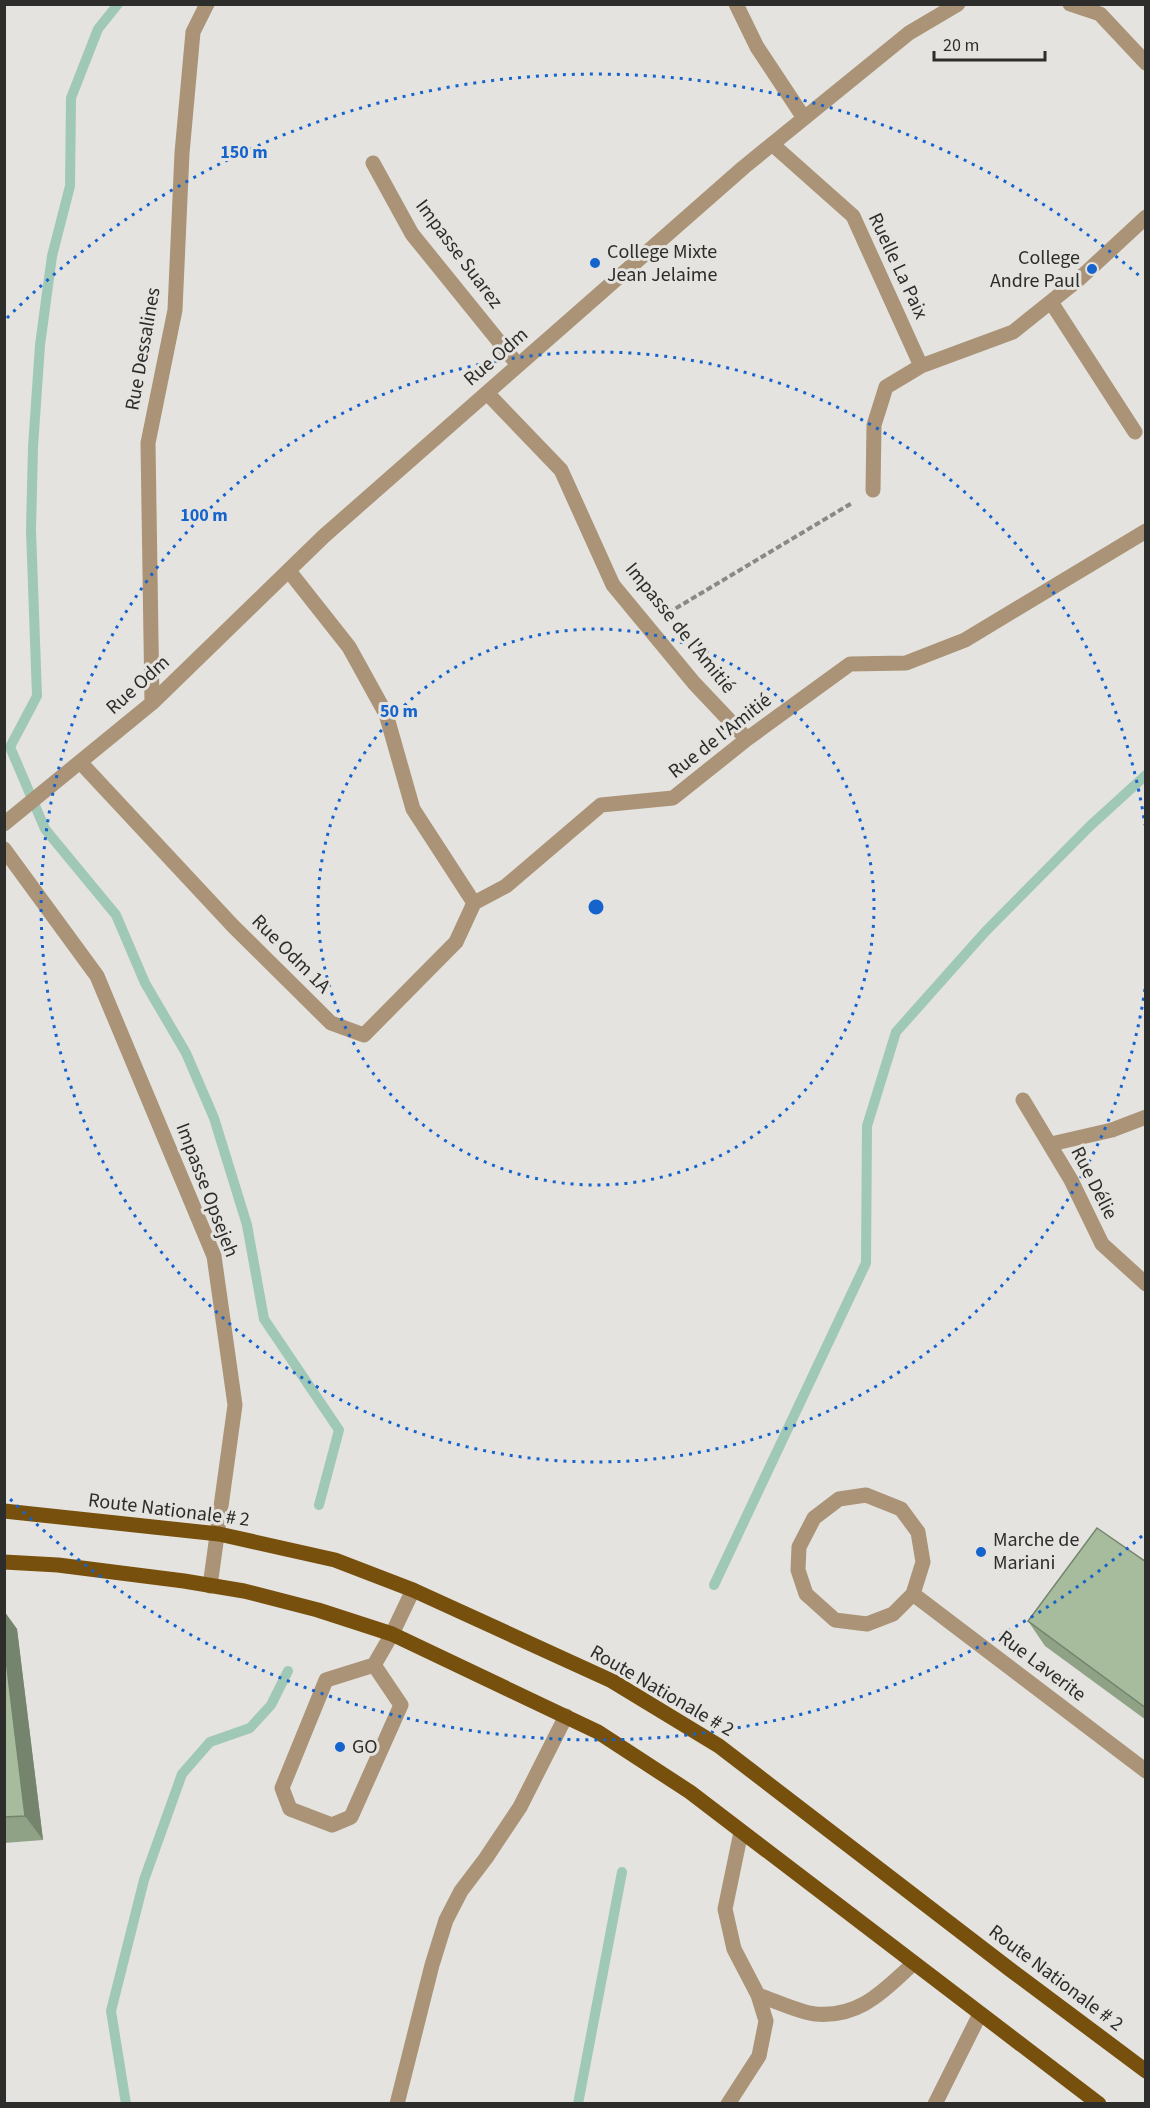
<svg xmlns="http://www.w3.org/2000/svg" width="1150" height="2108" viewBox="0 0 1150 2108" font-family="'Source Sans 3',sans-serif">
<style>
.lines{fill:none;stroke-linecap:round;stroke-linejoin:round}
.stream{stroke:#a0c8b6;stroke-width:10}
.path{stroke:#898986;stroke-width:4;stroke-dasharray:6 3;stroke-linecap:butt}
.service{stroke:#aa9376;stroke-width:15}
.minor{stroke:#aa9376;stroke-width:15}
.primary{stroke:#78500d;stroke-width:15}
.wall{fill:#8fa286}
.shaded-wall{fill:#74846d}
.building{fill:#a6bc9c;stroke:#74846d;stroke-width:1.5}
.ring{fill:none;stroke:#1563cd;stroke-width:3;stroke-dasharray:3 6}
.poi-dot{fill:#1563cd;stroke:#e4e3df;stroke-width:2}
.labels{text-anchor:middle;dominant-baseline:central;stroke-width:6;stroke-linejoin:round;paint-order:stroke}
.poi-label{font-size:20px;fill:#2d2d2c;stroke:#e4e3df;text-anchor:start}
.street-label{font-size:20px;fill:#2d2d2c;stroke:#e4e3df}
.centre{fill:#1563cd;stroke:#e4e3df;stroke-width:3}
.ring-label{font-size:18px;text-anchor:middle;font-weight:bold;fill:#1563cd;stroke:#e4e3df;stroke-width:6;stroke-linejoin:round;paint-order:stroke}
</style>
<rect width="100%" height="100%" fill="#e4e3df"/>
<g class="lines">
<path class="stream" d="M 118,4 L 98,29 L 71,98 L 70,186 L 52,256 L 40,345 L 33,447 L 31,530 L 37,696 L 10,747 L 45,829 L 116,915 L 145,983 L 186,1053 L 214,1118 L 247,1225 L 264,1319 L 339,1430 L 319,1505
M 714,1585 L 866,1263 L 867,1126 L 896,1032 L 985,932 L 1090,826 L 1146,775
M 126,2104 L 111,2011 L 144,1880 L 182,1774 L 210,1742 L 250,1728 L 271,1705 L 288,1671
M 578,2104 L 622,1872"/>
<path class="path" d="M 668,613 L 852,503"/>
<path class="service" d="M 736,4 L 757,47 L 804,118
M 1051,302 L 1135,432
M 1023,1100 L 1071,1180 L 1102,1244 L 1146,1284
M 866,1495 L 901,1509 L 918,1532 L 923,1562 L 913,1594 L 893,1614 L 867,1624 L 835,1620 L 806,1594 L 798,1570 L 799,1547 L 814,1518 L 839,1499 Z
M 374,1665 L 326,1680 L 282,1788 L 290,1809 L 332,1825 L 351,1817 L 401,1705 L 374,1665 L 392,1634 L 413,1590
M 758,1995 C 773,2000 801,2013 815,2014 C 860,2018 883,1991 914,1963
M 397,2104 L 432,1965 L 446,1920 L 461,1891 L 486,1858 L 520,1807 L 566,1716
M 728,2104 L 759,2056 L 766,2021 L 758,1995 L 734,1949 L 725,1909 L 741,1832
M 935,2104 L 980,2014"/>
<path class="minor" d="M 1070,4 L 1100,14 L 1146,63
M 772,144 L 853,216 L 921,366
M 373,163 L 412,234 L 518,365
M 487,393 L 561,470 L 613,585 L 694,683 L 747,739
M 873,490 L 874,425 L 886,387 L 921,366 L 1013,332 L 1078,280 L 1146,217
M 289,571 L 349,647 L 386,714 L 413,809 L 474,903 L 506,886 L 601,805 L 673,798 L 747,739 L 850,664 L 906,663 L 965,640 L 1146,531
M 152,703 L 148,443 L 175,310 L 182,153 L 193,32 L 207,4
M 80,762 L 233,926 L 331,1023 L 364,1035 L 456,942 L 474,903
M 4,824 L 152,703 L 324,536 L 744,167 L 909,33 L 958,4
M 4,849 L 97,976 L 214,1256 L 235,1405 L 210,1586
M 1051,1144 L 1112,1130 L 1146,1117
M 913,1594 L 1146,1771"/>
<path class="primary" d="M 4,1511 L 219,1534 L 335,1560 L 413,1590 L 612,1681 L 719,1746 L 1012,1971 L 1146,2071
M 4,1562 L 58,1565 L 184,1581 L 244,1591 L 318,1610 L 392,1634 L 598,1732 L 690,1792 L 1099,2104"/>
</g>
<path class="wall" d="M 1146,1562 L 1146,1720 L 1045,1646 L 1028,1621 Z
M 4,1611 L 17,1629 L 43,1840 L 4,1843 Z"/>
<path class="shaded-wall" d="M 4,1611 L 17,1629 L 43,1840 L 25,1816 L 4,1643 Z"/>
<path class="building" d="M 1097,1528 L 1146,1562 L 1146,1708 L 1028,1621 Z
M 4,1643 L 25,1816 L 4,1817 Z"/>
<g class="ring">
<circle cx="596" cy="907" r="278"/>
<path d="M1145 989A555 555 0 1 1 1145 825"/>
<path d="M1142 1536A833 833 0 0 1 7 1496M7 318A833 833 0 0 1 1142 278"/>
</g>
<g class="poi-dot">
<circle cx="595" cy="263" r="6"/>
<circle cx="1092" cy="269" r="6"/>
<circle cx="981" cy="1552" r="6"/>
<circle cx="340" cy="1747" r="6"/>
</g>
<g class="labels">
<g class="poi-label">
<text x="607" y="252">College Mixte<tspan x="607" dy="23">Jean Jelaime</tspan></text>
<text x="1080" y="258" text-anchor="end">College<tspan x="1080" dy="23">Andre Paul</tspan></text>
<text x="993" y="1540">Marche de<tspan x="993" dy="23">Mariani</tspan></text>
<text x="352" y="1747">GO</text>
</g>
<g class="street-label">
<text transform="translate(459 254) rotate(53)">Impasse Suarez</text>
<text transform="translate(898 266) rotate(65)">Ruelle La Paix</text>
<text transform="translate(143 349) rotate(-80)">Rue Dessalines</text>
<text transform="translate(496 357) rotate(-41)">Rue Odm</text>
<text transform="translate(680 628) rotate(51)">Impasse de l'Amitié</text>
<text transform="translate(138 685) rotate(-42)">Rue Odm</text>
<text transform="translate(720 736) rotate(-38)">Rue de l'Amitié</text>
<text transform="translate(291 954) rotate(45)">Rue Odm 1A</text>
<text transform="translate(1094 1183) rotate(63)">Rue Délie</text>
<text transform="translate(207 1190) rotate(69)">Impasse Opsejeh</text>
<text transform="translate(169 1510) rotate(7)">Route Nationale # 2</text>
<text transform="translate(1042 1666) rotate(37)">Rue Laverite</text>
<text transform="translate(662 1691) rotate(30)">Route Nationale # 2</text>
<text transform="translate(1056 1978) rotate(37)">Route Nationale # 2</text>
</g>
</g>
<circle cx="596" cy="907" r="9" class="centre"/>
<g class="ring-label">
<text x="244" y="158">150 m</text>
<text x="204" y="521">100 m</text>
<text x="399" y="717">50 m</text>
</g>
<rect width="1150" height="2108" fill="none" stroke="#2d2d2c" stroke-width="12"/>
<path d="M934 51v9h111v-9" fill="none" stroke="#2d2d2c" stroke-width="3"/>
<text x="943" y="51" font-size="18" fill="#2d2d2c" stroke="#e4e3df" stroke-width="4.5" paint-order="stroke">20 m</text>
</svg>
